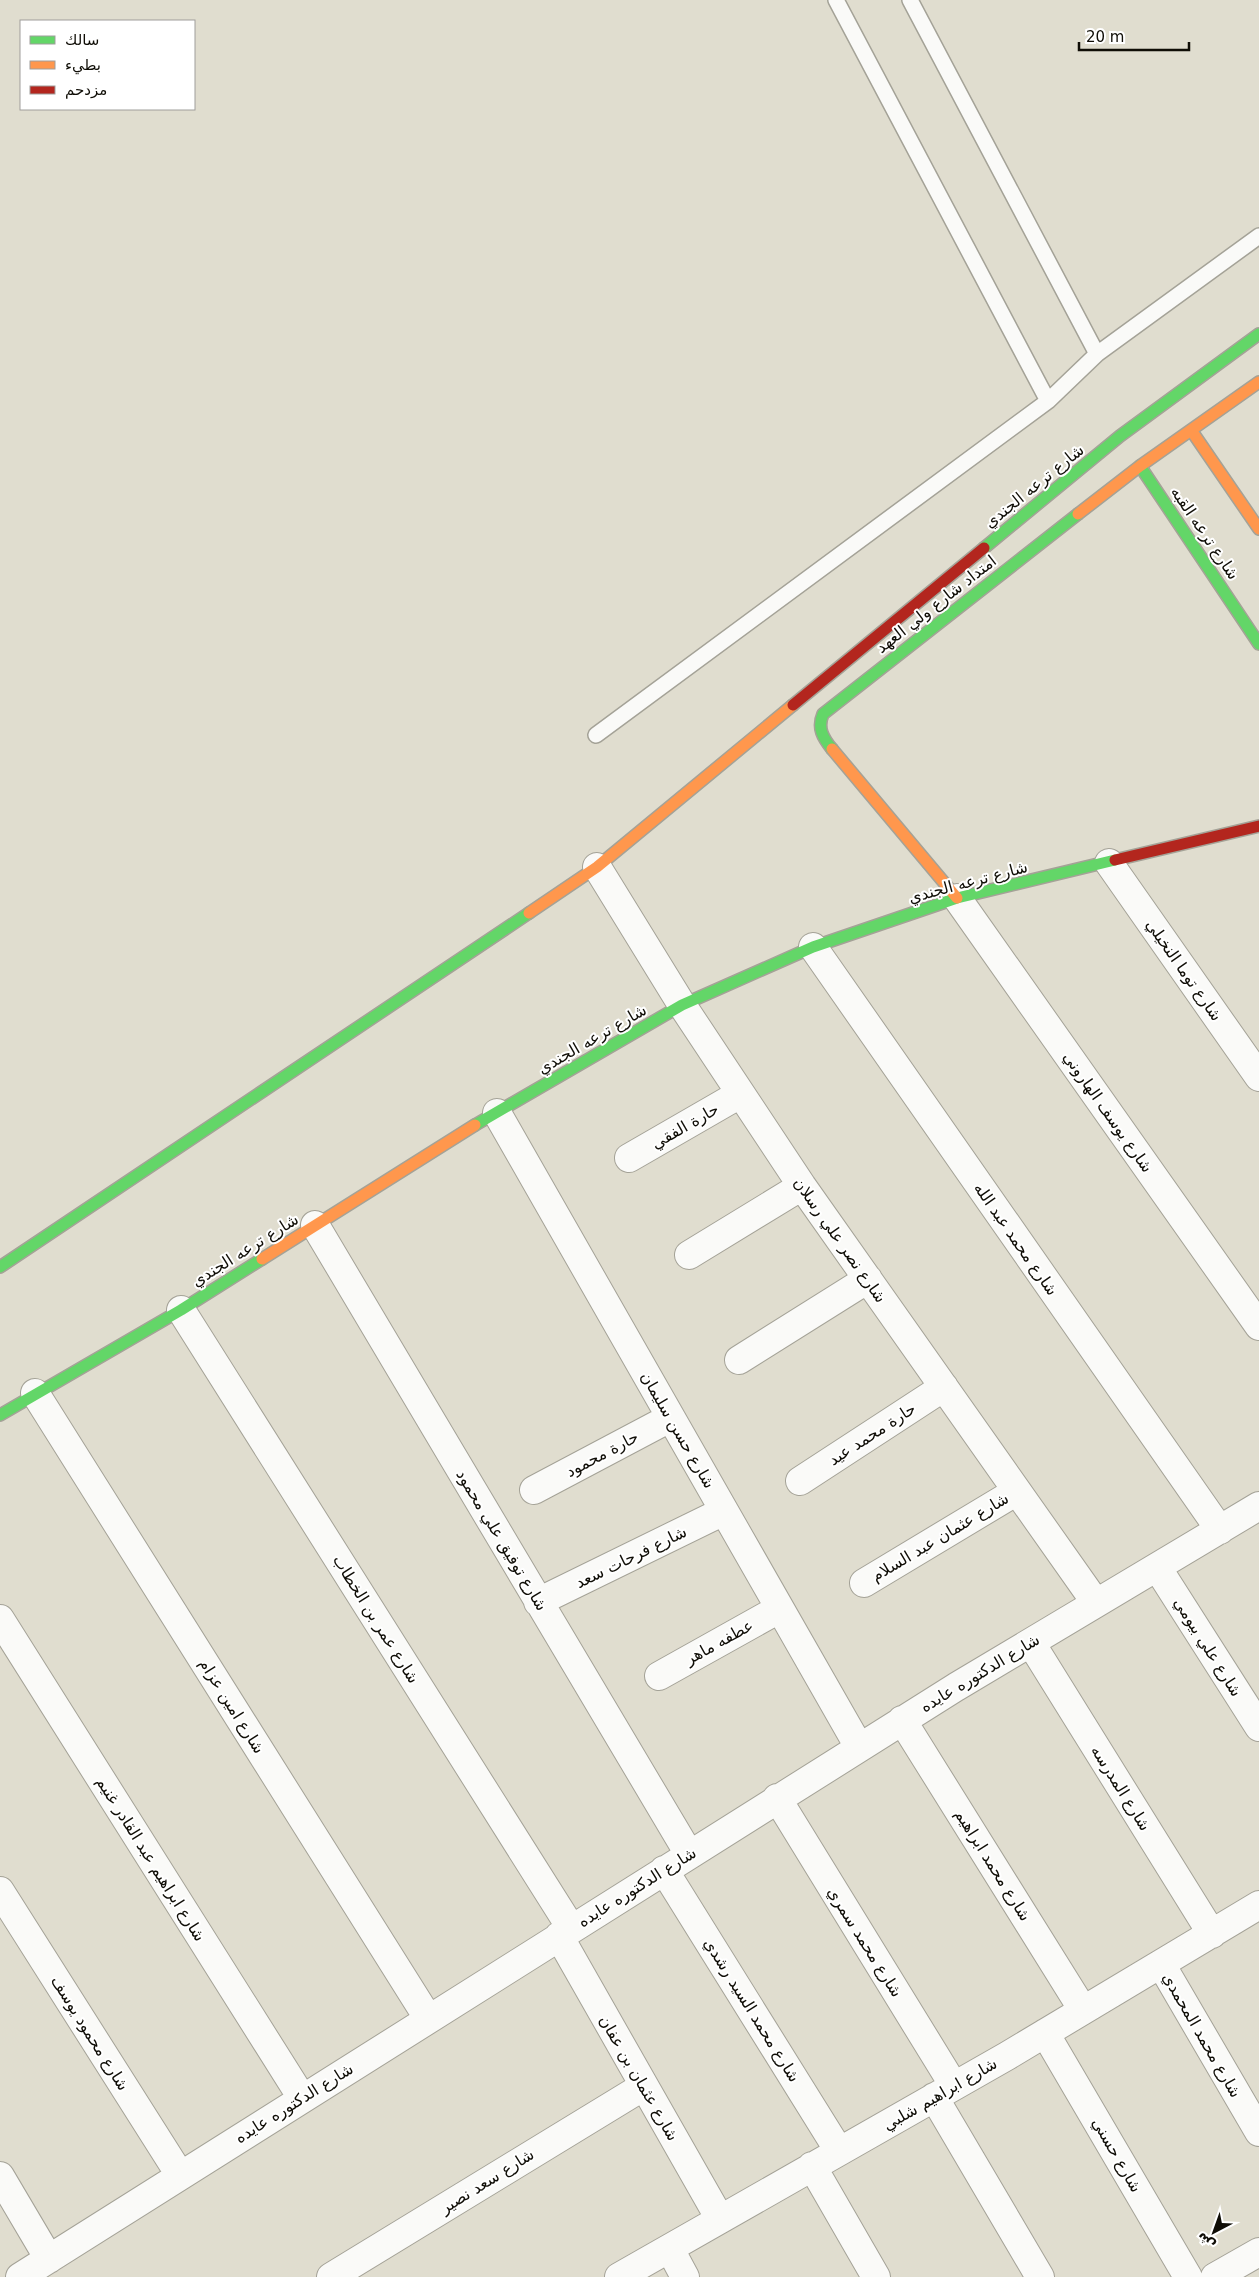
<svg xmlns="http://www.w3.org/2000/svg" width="1259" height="2277" viewBox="0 0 1259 2277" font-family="'DejaVu Sans','Noto Sans Arabic',sans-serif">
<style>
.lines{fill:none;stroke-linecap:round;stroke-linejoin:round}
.lane-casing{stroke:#a4a297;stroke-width:18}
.street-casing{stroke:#a4a297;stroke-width:30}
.fast-casing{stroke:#a4a297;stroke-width:14}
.slow-casing{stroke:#a4a297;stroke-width:14}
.jam-casing{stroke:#a4a297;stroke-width:14}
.lane{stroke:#fafaf8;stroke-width:15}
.street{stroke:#fafaf8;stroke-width:28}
.fast{stroke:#63d668;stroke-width:11}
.slow{stroke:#ff974d;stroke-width:11}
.jam{stroke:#b3261e;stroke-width:11}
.labels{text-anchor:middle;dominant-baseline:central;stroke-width:4;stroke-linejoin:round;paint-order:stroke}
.street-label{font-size:16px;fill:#0f0d06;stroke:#fff}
</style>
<rect width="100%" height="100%" fill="#e0ddcf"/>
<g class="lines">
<g class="lane-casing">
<path id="lane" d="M 836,0 L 1048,401
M 910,0 L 1097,354
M 596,735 L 1048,401 L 1097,354 L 1259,236"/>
</g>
<g class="street-casing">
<path id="street" d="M 1109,863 L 1259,1077
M 597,867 L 682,1005 L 802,1186 L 1096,1603
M 957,898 L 1259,1326
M 813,947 L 1220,1530
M 497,1113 L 859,1747
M 629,1158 L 740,1094
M 315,1225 L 689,1854
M 689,1255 L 802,1186
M 181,1310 L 571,1928
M 739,1360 L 868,1279
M 35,1393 L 428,2018
M 800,1481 L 944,1387
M 534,1490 L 670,1418
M 1157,1567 L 1259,1727
M 864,1583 L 1017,1491
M 538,1602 L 724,1511
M 0,1619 L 302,2098
M 1031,1643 L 1212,1934
M 659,1676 L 779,1609
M 902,1720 L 1083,2010
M 777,1798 L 954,2086
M 664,1870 L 839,2151
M 0,1891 L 180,2175
M 559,1936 L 720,2219
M 1161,1964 L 1259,2132
M 1045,2033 L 1188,2277
M 934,2097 L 1040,2277
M 812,2166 L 876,2277
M 0,2176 L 49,2259
M 670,2249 L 685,2277
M 20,2277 L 956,1687 L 1259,1506
M 331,2277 L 644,2086
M 619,2277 L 1007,2056 L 1259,1905
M 1215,2277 L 1259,2252"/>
</g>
<g class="fast-casing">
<path id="fast" d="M 1140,466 L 1259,644
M 984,548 L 1120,436 L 1259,334
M 832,749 C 823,738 817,728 823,714 L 1078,514
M 475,1125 L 682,1005 L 813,947 L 957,898 L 1115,860
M 0,1267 L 529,913
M 0,1415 L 181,1310 L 262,1259"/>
</g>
<g class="slow-casing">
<path id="slow" d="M 1191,430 L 1259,529
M 1078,514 L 1140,466 L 1259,382
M 832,749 L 957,898
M 529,913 L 597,867 L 793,705
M 262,1259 L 475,1125"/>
</g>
<g class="jam-casing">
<path id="jam" d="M 793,705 L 984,548
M 1115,860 L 1259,826"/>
</g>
<use href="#lane" class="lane"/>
<use href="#street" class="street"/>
<use href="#fast" class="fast"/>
<use href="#slow" class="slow"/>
<use href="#jam" class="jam"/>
</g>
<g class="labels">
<g class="street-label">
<text transform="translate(1034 486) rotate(-39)">شارع ترعه الجندي</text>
<text transform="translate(1205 533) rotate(56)">شارع ترعه القبه</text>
<text transform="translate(936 604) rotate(-38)">امتداد شارع ولي العهد</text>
<text transform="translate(968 882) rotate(-15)">شارع ترعه الجندي</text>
<text transform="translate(1184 970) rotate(55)">شارع توما النخيلي</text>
<text transform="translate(592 1039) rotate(-30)">شارع ترعه الجندي</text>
<text transform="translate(1108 1112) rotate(55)">شارع يوسف الهاروني</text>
<text transform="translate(685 1126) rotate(-30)">حارة الفقي</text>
<text transform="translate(1016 1239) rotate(55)">شارع محمد عبد الله</text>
<text transform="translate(840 1240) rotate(55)">شارع نصر علي رسلان</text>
<text transform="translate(245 1250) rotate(-32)">شارع ترعه الجندي</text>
<text transform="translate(678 1430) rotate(60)">شارع حسن سليمان</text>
<text transform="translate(872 1434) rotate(-33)">حارة محمد عيد</text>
<text transform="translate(602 1454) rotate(-28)">حارة محمود</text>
<text transform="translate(940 1537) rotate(-31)">شارع عثمان عبد السلام</text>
<text transform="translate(502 1540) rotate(59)">شارع توفيق علي محمود</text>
<text transform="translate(631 1557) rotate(-26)">شارع فرحات سعد</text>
<text transform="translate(376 1619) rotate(58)">شارع عمر بن الخطاب</text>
<text transform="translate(719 1642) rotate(-29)">عطفه ماهر</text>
<text transform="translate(1208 1647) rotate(58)">شارع علي بيومي</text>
<text transform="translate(980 1673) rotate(-31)">شارع الدكتوره عايده</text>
<text transform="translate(232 1706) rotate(58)">شارع امين عزام</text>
<text transform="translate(1121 1788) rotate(58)">شارع المدرسه</text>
<text transform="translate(151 1859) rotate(58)">شارع ابراهيم عبد القادر غنيم</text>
<text transform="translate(993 1865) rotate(58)">شارع محمد ابراهيم</text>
<text transform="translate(637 1887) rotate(-32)">شارع الدكتوره عايده</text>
<text transform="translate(865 1942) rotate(58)">شارع محمد سمري</text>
<text transform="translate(752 2010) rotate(58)">شارع محمد السيد رشدي</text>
<text transform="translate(90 2033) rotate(58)">شارع محمود يوسف</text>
<text transform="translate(1202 2035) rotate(60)">شارع محمد المحمدي</text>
<text transform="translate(639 2078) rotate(60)">شارع عثمان بن عفان</text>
<text transform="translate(940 2094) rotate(-30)">شارع ابراهيم شلبي</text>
<text transform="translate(294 2103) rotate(-32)">شارع الدكتوره عايده</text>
<text transform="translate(1117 2155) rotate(60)">شارع حسني</text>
<text transform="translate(487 2181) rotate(-32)">شارع سعد نصير</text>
</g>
</g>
<rect x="20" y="20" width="175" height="90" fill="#ffffff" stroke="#9f9e9b"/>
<rect x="30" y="36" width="25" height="8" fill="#63d668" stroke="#9f9e9b"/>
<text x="65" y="45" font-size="15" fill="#0f0d06">سالك</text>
<rect x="30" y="61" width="25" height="8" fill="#ff974d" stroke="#9f9e9b"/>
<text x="65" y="70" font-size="15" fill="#0f0d06">بطيء</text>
<rect x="30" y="86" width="25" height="8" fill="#b3261e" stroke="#9f9e9b"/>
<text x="65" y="95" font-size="15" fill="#0f0d06">مزدحم</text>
<g transform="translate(1214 2232) rotate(221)" stroke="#ffffff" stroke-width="4" paint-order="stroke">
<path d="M0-4L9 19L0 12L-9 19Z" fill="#0f0d06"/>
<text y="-8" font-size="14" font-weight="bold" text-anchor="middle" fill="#0f0d06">ش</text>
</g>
<path d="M1079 42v8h110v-8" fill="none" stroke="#0f0d06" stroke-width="2.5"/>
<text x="1086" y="42" font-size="15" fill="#0f0d06" stroke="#ffffff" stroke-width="4" paint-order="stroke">20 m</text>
</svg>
